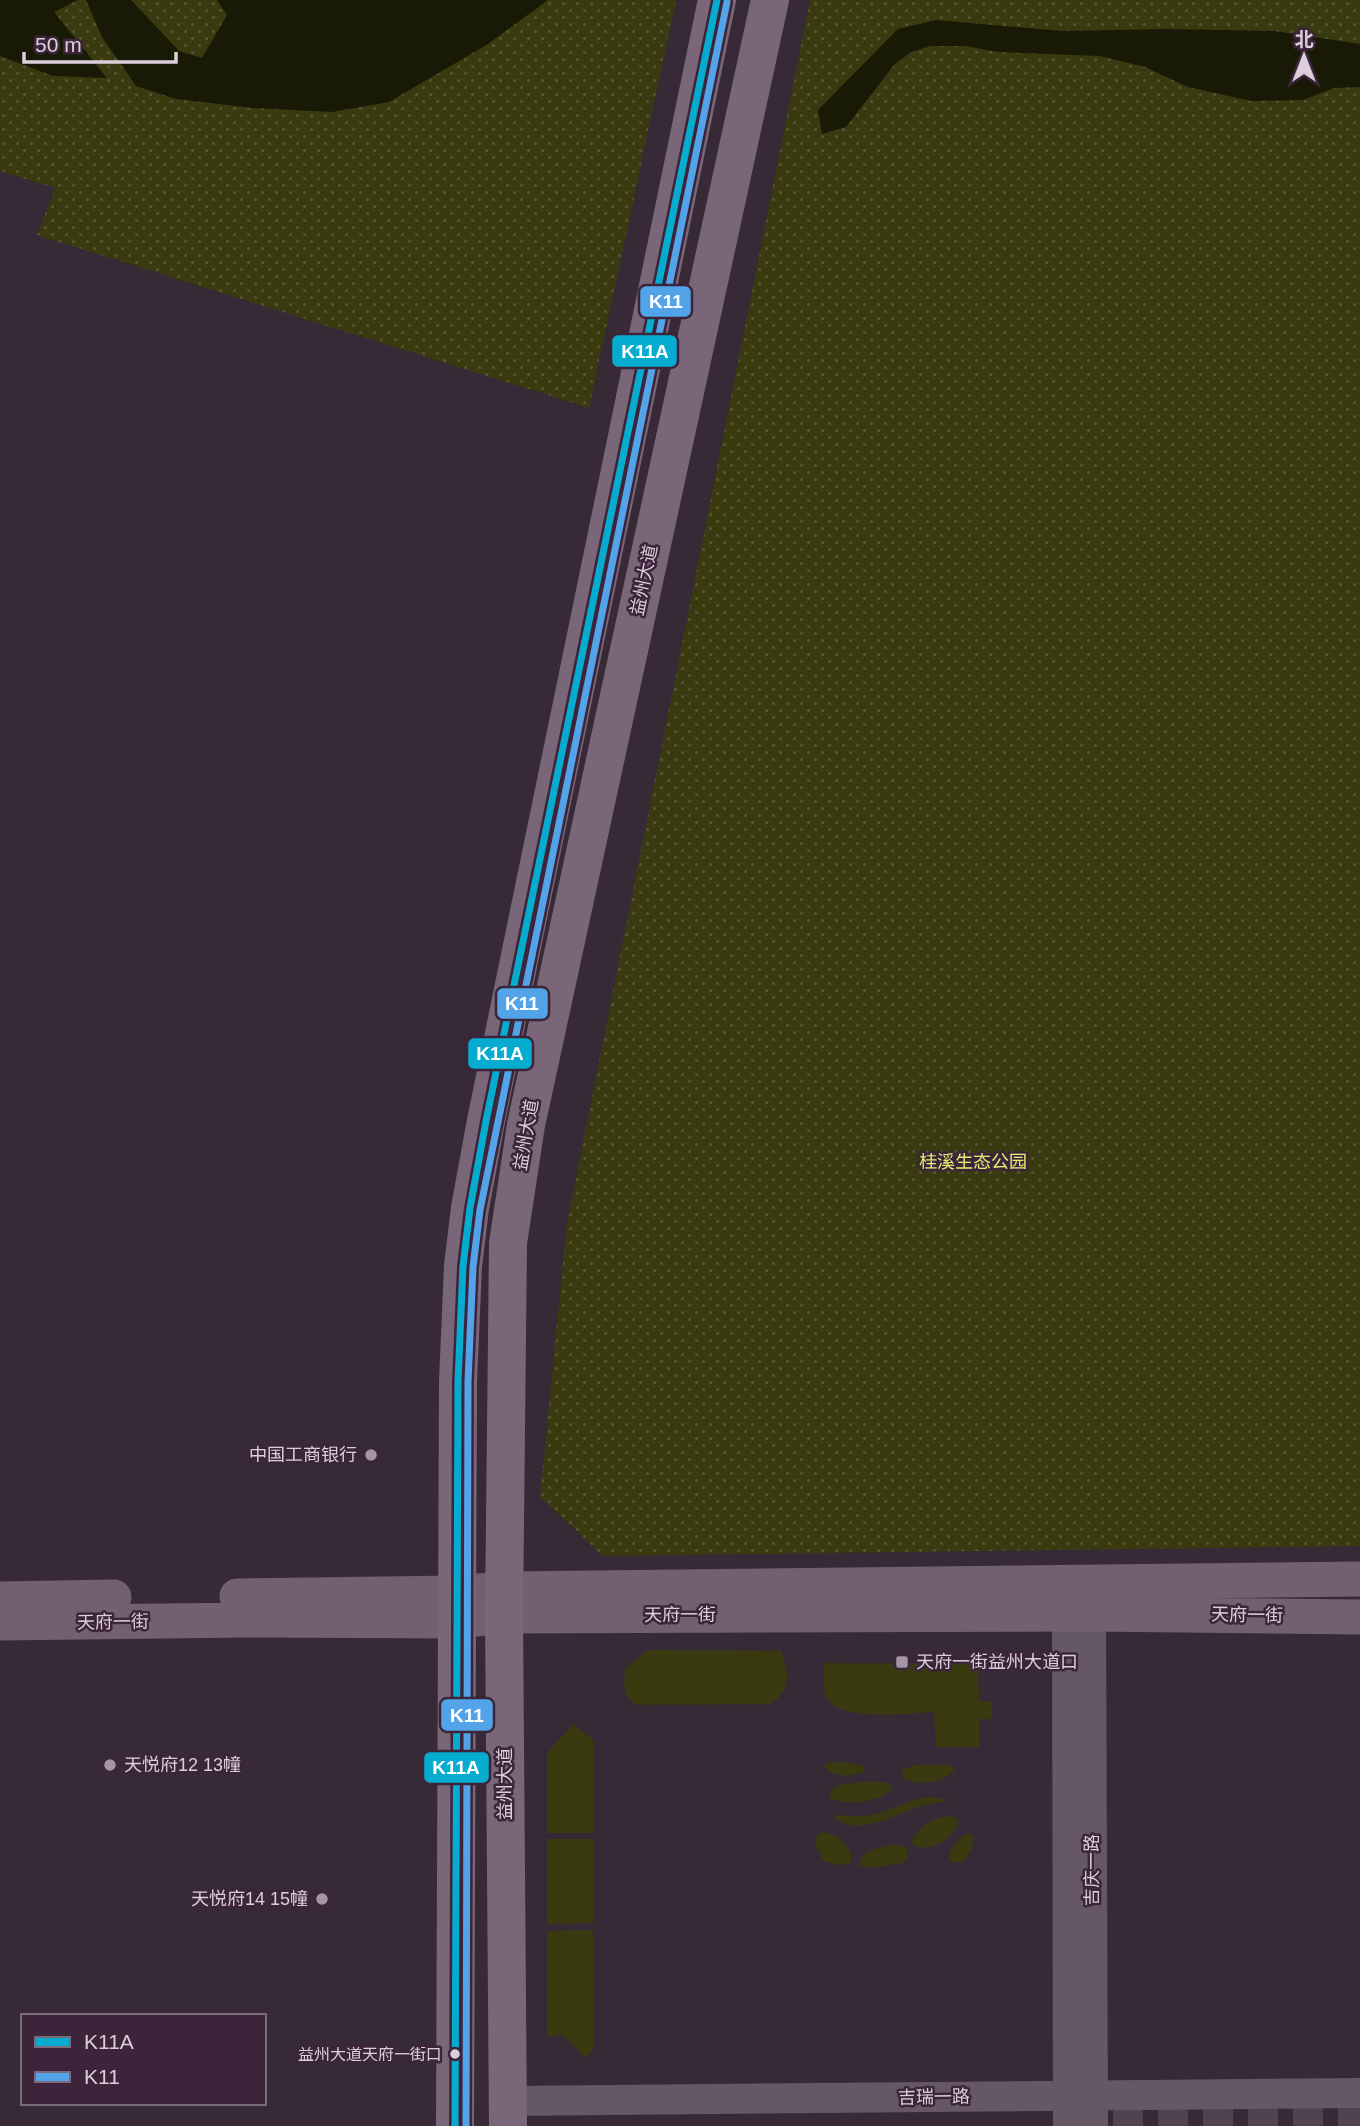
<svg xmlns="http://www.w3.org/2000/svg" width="1360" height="2126" viewBox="0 0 1360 2126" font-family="Helvetica,'Noto Sans SC',sans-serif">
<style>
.grass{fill:#393a10}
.park{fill:url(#park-dots)}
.water{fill:#181a05}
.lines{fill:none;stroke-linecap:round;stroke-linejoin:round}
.tertiary-tunnel{stroke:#50434f;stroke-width:30;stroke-dasharray:30 15;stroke-linecap:butt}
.tertiary{stroke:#665765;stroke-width:30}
.secondary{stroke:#726071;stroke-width:35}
.primary{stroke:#7a6679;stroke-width:38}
.bus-1-casing{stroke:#3c253b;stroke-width:12}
.bus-2-casing{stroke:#3c253b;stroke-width:12}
.bus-1{stroke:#06acd0;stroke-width:7}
.bus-2{stroke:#53a3e8;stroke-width:7}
.poi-dot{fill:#a395a1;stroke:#3c253b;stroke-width:2.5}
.bus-dot{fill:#ddcedb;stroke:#3c253b;stroke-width:2.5}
.labels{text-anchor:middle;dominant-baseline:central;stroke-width:5;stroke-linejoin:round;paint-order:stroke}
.bus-label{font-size:16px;fill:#ddcedb;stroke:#3c253b;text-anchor:end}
.street-label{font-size:18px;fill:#ddcedb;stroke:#3c253b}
.park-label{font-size:18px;fill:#e1ee6f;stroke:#3c253b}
.poi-label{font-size:18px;fill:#ddcedb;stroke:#3c253b;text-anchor:end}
.line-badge{stroke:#3c253b;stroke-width:2.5}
.badge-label{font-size:19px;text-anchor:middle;font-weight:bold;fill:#fff}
</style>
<defs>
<pattern id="park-dots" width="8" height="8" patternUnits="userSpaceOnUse" patternTransform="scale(1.75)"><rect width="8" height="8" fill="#393a10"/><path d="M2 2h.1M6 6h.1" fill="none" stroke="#555532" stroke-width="1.8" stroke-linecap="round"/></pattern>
</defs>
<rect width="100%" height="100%" fill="#372a36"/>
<path class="grass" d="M 648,1650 L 781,1651 C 789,1672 792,1691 770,1704 L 637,1705 C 622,1696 624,1685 625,1669 Z
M 824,1663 L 978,1664 L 979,1701 L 992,1702 L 992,1719 L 979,1719 L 979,1747 L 936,1747 L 934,1712 C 910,1713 837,1723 826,1696 C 822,1687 824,1673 824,1663 Z
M 573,1724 L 593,1740 L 593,1833 L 547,1833 L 547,1753 Z
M 846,1762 L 862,1766 L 865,1771 C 853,1777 834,1778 824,1767 L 826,1763 Z
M 917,1765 L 951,1765 L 955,1770 C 942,1783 917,1788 902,1776 L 903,1769 Z
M 876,1781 L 891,1784 L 892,1789 C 876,1803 848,1806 830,1798 L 830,1791 L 842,1784 Z
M 929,1797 L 945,1799 L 946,1801 C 937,1803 927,1804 918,1807 C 894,1815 857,1838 834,1817 L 837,1815 C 850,1817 863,1817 876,1814 C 894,1809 910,1799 929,1797 Z
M 952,1816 L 958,1820 C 957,1839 927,1855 912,1844 C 914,1827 937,1816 952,1816 Z
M 822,1832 C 836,1834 847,1842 852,1856 L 850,1864 L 841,1865 L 823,1861 L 815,1843 L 818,1834 Z
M 969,1833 L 973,1836 L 972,1849 L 964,1861 L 953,1863 L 949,1858 C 950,1848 959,1836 969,1833 Z
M 547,1839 L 593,1839 L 593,1923 L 547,1924 Z
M 890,1845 L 900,1845 L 907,1849 L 907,1859 L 903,1863 L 869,1868 L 859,1865 C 861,1851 878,1848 890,1845 Z
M 593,1930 L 593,2049 L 586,2058 L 563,2035 L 547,2036 L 547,1931 Z"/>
<path class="park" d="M 0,0 L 676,0 L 589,408 L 37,235 L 55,188 L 0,171 Z
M 810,0 L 1360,0 L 1360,1546 L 603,1556 L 540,1497 L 567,1223 Z"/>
<path class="water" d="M 0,0 L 78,0 L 54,12 L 107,78 L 53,76 L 0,56 Z
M 86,0 L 131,0 L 179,51 L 202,58 L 227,15 L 217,0 L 548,0 L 488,44 L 389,102 L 332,112 L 253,108 L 176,99 L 136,86 L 102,37 Z
M 936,20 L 1062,31 L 1169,29 L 1274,31 L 1360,44 L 1360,87 L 1334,88 L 1303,100 L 1251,101 L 1188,87 L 1145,67 L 1100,56 L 999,52 L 965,46 L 931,46 L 911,52 L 894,65 L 846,127 L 822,134 L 818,110 L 898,29 Z"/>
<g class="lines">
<path class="tertiary-tunnel" d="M 1080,2126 L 1080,2114 L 1360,2111"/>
<path class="tertiary" d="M 1067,1614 L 1068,2126
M 1091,1614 L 1093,2126
M 508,2101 L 1360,2093"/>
<path class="secondary" d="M 237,1596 L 456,1593 L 504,1589 L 1360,1579
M 0,1599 L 114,1597
M 0,1623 L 246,1620 L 456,1621 L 504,1616 L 1091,1614 L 1360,1617"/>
<path class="primary" d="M 455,2126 L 458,1382 L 463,1266 L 470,1208 L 486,1121 L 717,0
M 508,2126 L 504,1616 L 508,1243 L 526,1125 L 770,0"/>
<g class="bus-1-casing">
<path id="bus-1" d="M 455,2126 L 458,1382 L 463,1266 L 470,1208 L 486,1121 L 717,0"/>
</g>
<g class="bus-2-casing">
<path id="bus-2" d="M 466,2126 L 468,1382 L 473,1267 L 480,1210 L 727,2"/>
</g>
<use href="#bus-1" class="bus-1"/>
<use href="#bus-2" class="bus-2"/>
</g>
<g class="poi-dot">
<circle cx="371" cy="1455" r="7"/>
<rect x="895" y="1655" width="14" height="14" rx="3.5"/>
<circle cx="110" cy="1765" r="7"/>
<circle cx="322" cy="1899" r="7"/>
</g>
<circle class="bus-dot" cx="455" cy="2054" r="6"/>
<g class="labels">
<g class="bus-label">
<text x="442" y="2054">益州大道天府一街口</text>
</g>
<g class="street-label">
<text transform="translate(644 580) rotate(-78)">益州大道</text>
<text transform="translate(526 1135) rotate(-80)">益州大道</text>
<text x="680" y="1615">天府一街</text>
<text transform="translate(1247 1615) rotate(1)">天府一街</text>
<text transform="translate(113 1622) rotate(-1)">天府一街</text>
<text transform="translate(505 1784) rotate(-90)">益州大道</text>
<text transform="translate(1092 1870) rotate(-90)">吉庆一路</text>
<text transform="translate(934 2097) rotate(-1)">吉瑞一路</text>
</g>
<g class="park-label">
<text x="973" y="1162">桂溪生态公园</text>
</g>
<g class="poi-label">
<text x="357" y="1455">中国工商银行</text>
<text x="916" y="1662" text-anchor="start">天府一街益州大道口</text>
<text x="124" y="1765" text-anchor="start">天悦府12 13幢</text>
<text x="308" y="1899">天悦府14 15幢</text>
</g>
</g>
<g class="line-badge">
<rect x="639" y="285" width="53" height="33" rx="7" fill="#53a3e8"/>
<rect x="611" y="334" width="67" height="34" rx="7" fill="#06acd0"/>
<rect x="496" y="987" width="53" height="33" rx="7" fill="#53a3e8"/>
<rect x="467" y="1037" width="66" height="33" rx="7" fill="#06acd0"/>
<rect x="440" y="1698" width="54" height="34" rx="7" fill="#53a3e8"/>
<rect x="423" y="1751" width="67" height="33" rx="7" fill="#06acd0"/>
</g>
<g class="badge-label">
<text x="666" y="308">K11</text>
<text x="645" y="358">K11A</text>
<text x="522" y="1010">K11</text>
<text x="500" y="1060">K11A</text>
<text x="467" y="1722">K11</text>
<text x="456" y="1774">K11A</text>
</g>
<rect x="21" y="2014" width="245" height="91" fill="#3c253b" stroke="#7c697b" stroke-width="2"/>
<rect x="35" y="2037" width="35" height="10" fill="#06acd0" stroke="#7c697b" stroke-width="2"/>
<text x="84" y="2049" font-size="21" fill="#ddcedb">K11A</text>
<rect x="35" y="2072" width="35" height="10" fill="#53a3e8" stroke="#7c697b" stroke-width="2"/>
<text x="84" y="2084" font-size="21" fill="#ddcedb">K11</text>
<g transform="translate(1304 56)" stroke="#3c253b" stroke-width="5" paint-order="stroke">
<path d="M0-5L12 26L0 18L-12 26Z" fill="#ddcedb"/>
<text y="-10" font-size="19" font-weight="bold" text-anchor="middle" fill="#ddcedb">北</text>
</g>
<path d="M24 52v10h152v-10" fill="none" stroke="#ddcedb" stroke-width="3.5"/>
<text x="35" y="52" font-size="21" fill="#ddcedb" stroke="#3c253b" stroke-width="5" paint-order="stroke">50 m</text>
</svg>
